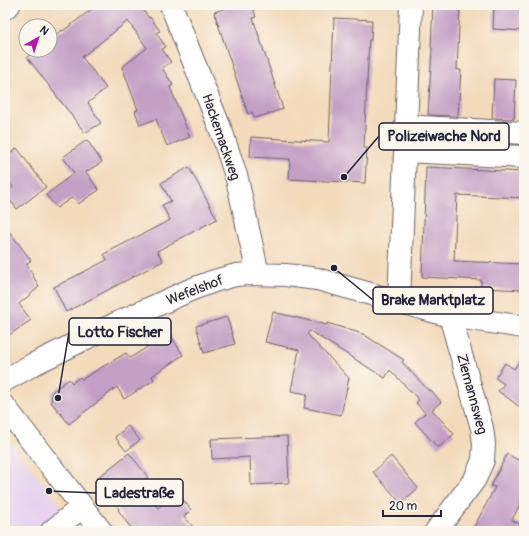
<svg xmlns="http://www.w3.org/2000/svg" width="529" height="536" viewBox="0 0 529 536" font-family="Pangolin,sans-serif">
<style>
.built{fill:#e6d2f0}
.building{fill:#c39fc6}
.lines{fill:none;stroke-linecap:round;stroke-linejoin:round}
.minor-casing{stroke:#6b6268;stroke-width:24}
.major-casing{stroke:#6b6268;stroke-width:24}
.minor{stroke:#fff;stroke-width:22}
.major{stroke:#fff;stroke-width:22}
.labels{text-anchor:middle;dominant-baseline:central;stroke-width:3;stroke-linejoin:round;paint-order:stroke}
.street-label{font-size:14px;fill:#22223b;stroke:#fbf7ec}
.leader{fill:none;stroke:#22223b;stroke-width:1.5}
.callout-dot{fill:#22223b;stroke:#fbf7ec;stroke-width:1.5}
.callout{fill:#fbf7ec;stroke:#22223b;stroke-width:1.5}
.callout-label{font-size:15px;text-anchor:middle;font-weight:bold;fill:#22223b}
</style>
<rect width="100%" height="100%" fill="#fbf7ec"/>
<filter id="ink" filterUnits="userSpaceOnUse"><feTurbulence type="fractalNoise" baseFrequency=".025" numOctaves="2"/><feDisplacementMap in="SourceGraphic" scale="8" xChannelSelector="R" yChannelSelector="G"/><feConvolveMatrix kernelMatrix="1 2 1 2 8 2 1 2 1" color-interpolation-filters="sRGB"/></filter>
<filter id="wash" filterUnits="userSpaceOnUse"><feTurbulence type="fractalNoise" baseFrequency=".012" numOctaves="4" result="noise"/><feDisplacementMap in="SourceGraphic" scale="16" xChannelSelector="R" yChannelSelector="G"/><feGaussianBlur stdDeviation="0.9" result="paint"/><feColorMatrix in="noise" values="0 0 0 0 0 0 0 0 0 0 0 0 0 0 0 0 0 1.4 0 .05"/><feComposite in="paint" operator="in"/></filter>
<g filter="url(#wash)">
<rect width="100%" height="100%" fill="#f3dabb"/>
<path class="built" d="M 5,436 L 80,531 L 5,531 Z"/>
<g id="blocks">
<path class="building" d="M 97,5 L 149,5 L 143,10 L 149,18 L 150,17 L 160,31 L 156,33 L 166,47 L 162,49 L 171,62 L 162,68 L 173,85 L 170,87 L 190,137 L 167,146 L 156,119 L 140,125 L 135,111 L 138,110 L 122,67 L 147,48 L 128,21 L 82,57 L 106,88 L 88,103 L 101,123 L 85,133 L 27,57 L 36,50 L 50,50 L 50,39 L 62,30 L 63,31 Z
M 236,5 L 252,5 L 256,17 L 253,18 L 283,109 L 255,118 L 252,112 L 248,114 L 214,12 Z
M 433,5 L 460,5 L 457,70 L 461,70 L 458,116 L 428,115 L 432,48 L 431,47 Z
M 494,5 L 524,5 L 524,31 L 493,29 Z
M 334,18 L 372,20 L 371,40 L 369,40 L 364,148 L 367,148 L 365,183 L 289,179 L 290,159 L 250,157 L 251,137 L 329,142 Z
M 494,79 L 516,80 L 514,119 L 492,118 Z
M 87,140 L 102,162 L 86,172 L 99,190 L 78,204 L 73,197 L 57,208 L 46,195 L 74,173 L 63,157 Z
M 17,148 L 46,187 L 17,209 L 5,194 L 13,187 L 5,177 L 5,158 Z
M 189,167 L 217,219 L 157,251 L 163,261 L 66,312 L 54,287 L 107,260 L 104,254 L 170,220 L 162,205 L 171,201 L 161,183 Z
M 426,167 L 524,172 L 524,198 L 457,195 L 454,261 L 524,264 L 524,290 L 481,288 L 481,280 L 422,277 Z
M 5,226 L 31,260 L 27,264 L 39,287 L 19,304 L 31,320 L 5,338 Z
M 273,312 L 327,325 L 327,323 L 363,334 L 404,360 L 402,362 L 429,391 L 431,390 L 441,402 L 432,410 L 454,434 L 438,448 L 415,422 L 425,413 L 416,403 L 419,400 L 390,370 L 385,378 L 310,331 L 307,334 L 349,378 L 341,415 L 304,408 L 307,394 L 291,391 L 299,350 L 265,342 Z
M 227,317 L 235,344 L 204,353 L 196,326 Z
M 169,333 L 183,355 L 152,376 L 154,380 L 124,399 L 117,387 L 69,424 L 51,402 L 52,392 L 69,379 L 72,383 L 80,377 L 82,379 L 126,353 L 130,358 Z
M 524,355 L 524,410 L 498,391 L 504,384 L 495,378 L 505,363 L 514,369 Z
M 128,426 L 140,440 L 126,451 L 115,437 Z
M 287,436 L 289,483 L 251,485 L 250,457 L 212,459 L 211,439 Z
M 129,453 L 148,477 L 139,483 L 158,508 L 174,496 L 178,502 L 182,498 L 191,510 L 184,516 L 196,531 L 133,531 L 118,510 L 119,509 L 96,479 Z
M 507,454 L 524,463 L 524,496 L 512,520 L 524,526 L 524,531 L 472,531 L 495,487 L 491,486 Z
M 391,456 L 418,488 L 401,503 L 373,472 Z"/>
</g>
</g>
<g filter="url(#ink)">
<use href="#blocks" fill-opacity="0" stroke="#6b6268" stroke-width="1"/>
<g class="lines">
<g class="minor-casing">
<path id="minor" d="M 171,5 L 222,133 L 237,179 L 258,274
M 5,8 L 9,5
M 406,126 L 524,133
M 405,151 L 524,157
M 399,301 L 411,5
M 5,380 L 34,364 L 113,325 L 190,290 L 214,281 L 236,275 L 248,274 L 286,275 L 317,279 L 450,316 L 524,327
M 52,531 L 82,507
M 436,531 L 475,479 L 483,460 L 484,444 L 482,428 L 450,316"/>
</g>
<g class="major-casing">
<path id="major" d="M 5,407 L 101,531"/>
</g>
<use href="#minor" class="minor"/>
<use href="#major" class="major"/>
</g>
</g>
<g class="labels">
<g class="street-label">
<text transform="translate(221 137) rotate(71)">Hackemackweg</text>
<text transform="translate(195 290) rotate(-21)">Wefelshof</text>
<text transform="translate(472 394) rotate(75)">Ziemannsweg</text>
</g>
</g>
<path class="leader" d="M344 177L379 136M334 268L373 300M58 398L69 332M49 491L96 493"/>
<g class="callout-dot">
<circle cx="344" cy="177" r="4"/>
<circle cx="334" cy="268" r="4"/>
<circle cx="58" cy="398" r="4"/>
<circle cx="49" cy="491" r="4"/>
</g>
<g class="callout">
<rect x="379" y="123" width="130" height="27" rx="4"/>
<rect x="373" y="287" width="120" height="27" rx="4"/>
<rect x="69" y="318" width="102" height="27" rx="4"/>
<rect x="96" y="479" width="87" height="27" rx="4"/>
</g>
<g class="callout-label">
<text x="444" y="141">Polizeiwache Nord</text>
<text x="433" y="305">Brake Marktplatz</text>
<text x="120" y="337">Lotto Fischer</text>
<text x="139" y="498">Ladestraße</text>
</g>
<rect width="529" height="536" fill="none" stroke="#fbf7ec" stroke-width="20"/>
<g transform="translate(38 38) rotate(39)"><circle r="19" fill="#fbf7ec" stroke="#a4a2a5"/>
<path d="M0-3L7 15L0 10L-7 15Z" fill="#b5179e"/>
<text y="-6" font-size="11" font-weight="bold" text-anchor="middle" fill="#22223b">N</text>
</g>
<path d="M383 510v6h58v-6" fill="none" stroke="#22223b" stroke-width="2"/>
<text x="389" y="510" font-size="12" fill="#22223b" stroke="#fbf7ec" stroke-width="3" paint-order="stroke">20 m</text>
</svg>
